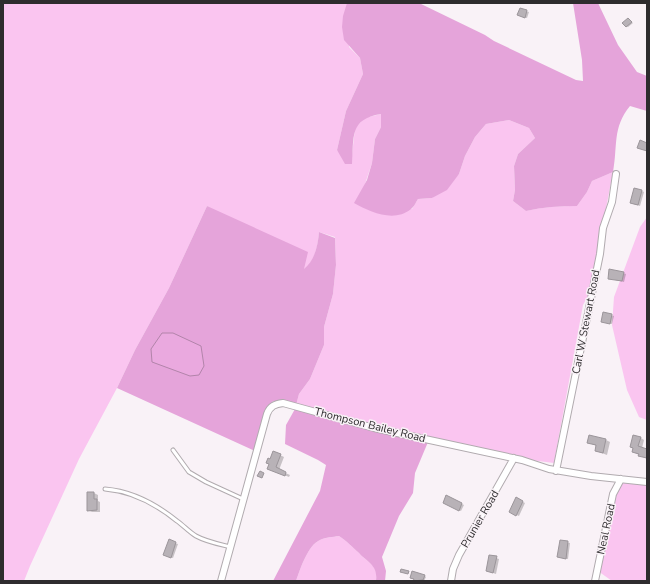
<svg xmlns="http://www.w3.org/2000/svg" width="650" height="584" viewBox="0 0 650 584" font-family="'Nunito Sans',sans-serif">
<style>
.green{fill:#fac5f0}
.forest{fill:#e5a4da}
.water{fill:#eaa9df;stroke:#b284aa}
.shadow{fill:#0003}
.building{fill:#b8b2b7;stroke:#9b959a}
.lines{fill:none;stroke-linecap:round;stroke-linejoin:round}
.service-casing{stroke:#b1abaf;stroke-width:5}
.minor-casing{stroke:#b1abaf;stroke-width:8}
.service{stroke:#fff;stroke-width:3}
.minor{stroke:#fff;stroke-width:6}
.labels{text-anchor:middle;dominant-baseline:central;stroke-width:3;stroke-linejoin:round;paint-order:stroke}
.street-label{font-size:11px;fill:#2e2c2e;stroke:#f9f2f7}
</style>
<rect width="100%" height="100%" fill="#f9f2f7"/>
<path class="green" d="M 3,3 L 347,3 L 349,47 L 360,58 L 363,74 L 346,111 L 337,150 L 351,164 L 355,128 L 364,118 L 381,114 L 381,127 L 375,139 L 372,163 L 364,187 L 412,209 L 418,199 L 432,198 L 459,174 L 465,156 L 475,137 L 486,124 L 509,120 L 529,128 L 535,138 L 518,154 L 514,166 L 515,190 L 513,201 L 526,211 C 543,207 559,206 577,206 L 587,192 L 592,181 L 613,172 L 590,292 L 583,305 L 554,463 L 489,455 L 336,422 L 295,409 L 299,394 L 310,379 L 324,345 L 324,327 L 333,294 L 336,265 L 335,237 L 319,232 C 318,246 315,261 304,270 L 207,206 L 169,288 L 135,350 L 117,388 L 79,459 L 30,566 L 24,581 L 3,581 Z
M 647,217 L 647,420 L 639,417 L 627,390 L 612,325 L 614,297 L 640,227 Z
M 617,480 L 647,484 L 647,581 L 612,581 L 598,571 Z
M 339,536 C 347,541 352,547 359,553 C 368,563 379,565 376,581 L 296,581 C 300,569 308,545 320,540 C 326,537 334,537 339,536 Z"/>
<path class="forest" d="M 347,3 L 419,3 L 485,35 L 494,41 L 576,80 L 583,81 L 582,60 L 573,3 L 598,3 L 618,45 L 637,72 L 647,76 L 647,111 L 630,106 C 612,128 618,146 613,172 L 592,181 L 587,192 L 577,206 C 560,206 543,207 526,211 L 513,201 L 515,190 L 514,166 L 518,154 L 535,138 L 529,128 L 509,120 L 486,124 L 475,137 L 465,156 L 459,174 L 447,190 L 432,198 L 418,199 C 416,202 414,207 411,209 C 394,223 370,212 354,203 L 367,180 L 372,163 L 375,139 L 381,127 L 381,114 C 349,119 354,137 352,164 L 345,164 L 337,150 L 346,111 L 363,74 L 360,58 L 344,40 L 342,27 L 343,16 Z
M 207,206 L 308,252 L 304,269 C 315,260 318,245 319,232 L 335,238 L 336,265 L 333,294 L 324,327 L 324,345 L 310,379 L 299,394 L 295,409 L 273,401 L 255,451 L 117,388 L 135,350 L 169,288 Z
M 295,409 L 314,414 L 336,422 L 428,442 L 415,473 L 413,493 L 399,516 L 382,557 L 386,571 L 385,581 L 376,581 C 378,565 368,563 359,553 C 352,547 347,541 339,536 C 333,537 326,537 320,540 C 308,545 300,569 296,581 L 273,581 L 320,491 L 326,465 L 318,460 L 285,444 L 286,425 Z"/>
<path class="water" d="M 162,333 L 173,333 L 201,346 L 204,366 L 199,375 L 190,376 L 152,362 L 151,349 Z"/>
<path class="shadow" d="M 520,9 L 529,12 L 527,18 L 521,16 Z
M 628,19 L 633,23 L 628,27 L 626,26 Z
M 642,191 L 644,192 L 640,206 L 633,204 Z
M 623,273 L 626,274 L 624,282 L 611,279 Z
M 611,315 L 614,316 L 612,324 L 602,321 Z
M 641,438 L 644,440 L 642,448 L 647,450 L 647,459 L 633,452 L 634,449 L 631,447 Z
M 606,440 L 610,442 L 607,455 L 596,451 L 597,446 L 589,443 Z
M 274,452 L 284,457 L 279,470 L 290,475 L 289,477 L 272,470 Z
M 88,493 L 94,493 L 98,495 L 98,501 L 100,502 L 100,512 L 92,512 L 88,510 Z
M 447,496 L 464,505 L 461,511 L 446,504 Z
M 516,498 L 525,503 L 519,516 L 510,512 Z
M 169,541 L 178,544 L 173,558 L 167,556 Z
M 561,541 L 570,543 L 568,559 L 559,557 Z
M 490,556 L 499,559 L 496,574 L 487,571 Z
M 424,575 L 426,577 L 424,581 L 414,581 L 415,579 Z"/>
<path class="building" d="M 520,8 L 527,10 L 525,18 L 517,15 Z
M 628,18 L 632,22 L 626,27 L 622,23 Z
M 640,140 L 647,143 L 647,151 L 637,148 Z
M 634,188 L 642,190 L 638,205 L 630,203 Z
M 609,269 L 624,272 L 622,281 L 608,279 Z
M 603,312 L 612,314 L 610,324 L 601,322 Z
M 589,435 L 606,439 L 603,453 L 595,451 L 596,445 L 587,443 Z
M 633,435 L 641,437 L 638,446 L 647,449 L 647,458 L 638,456 L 639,454 L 632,452 L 633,448 L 630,447 Z
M 273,451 L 281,454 L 276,467 L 286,472 L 285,476 L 267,469 L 269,464 L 266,463 L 268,458 L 270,459 Z
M 260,471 L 264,473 L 262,478 L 257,476 Z
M 87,492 L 94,492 L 94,499 L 97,499 L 97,510 L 87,511 Z
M 446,495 L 462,503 L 459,511 L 443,503 Z
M 516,497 L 523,501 L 516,516 L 509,512 Z
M 169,539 L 176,542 L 171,558 L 163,555 Z
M 560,540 L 568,541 L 566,559 L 557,557 Z
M 489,555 L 497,556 L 493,573 L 486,571 Z
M 401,569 L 409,571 L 408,574 L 400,572 Z
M 412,571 L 425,575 L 423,580 L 413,581 L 414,579 L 410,578 Z"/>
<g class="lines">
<g class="service-casing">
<path id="service" d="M 173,450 L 189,472 L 206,482 L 243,499
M 105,489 C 131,491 156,504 177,521 C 183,525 189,532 196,536 C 207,542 219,544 231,547"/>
</g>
<g class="minor-casing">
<path id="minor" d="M 556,471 L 600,254 L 603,228 L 612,202 L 616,174
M 221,581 L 267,414 C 270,406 275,404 283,403 L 374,428 L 522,460 L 549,469 L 591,476 L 647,482
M 451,581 L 453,569 L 459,555 L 514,458
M 595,581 L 613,494 L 621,479"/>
</g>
<use href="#service" class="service"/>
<use href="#minor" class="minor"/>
</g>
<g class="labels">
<g class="street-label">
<text transform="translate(586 322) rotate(-79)">Carl W Stewart Road</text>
<text transform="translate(370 425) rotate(14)">Thompson Bailey Road</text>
<text transform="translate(480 519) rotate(-60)">Prunier Road</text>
<text transform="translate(606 529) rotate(-78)">Neal Road</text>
</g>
</g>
<rect width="650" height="584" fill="none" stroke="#2e2c2e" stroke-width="8"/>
</svg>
